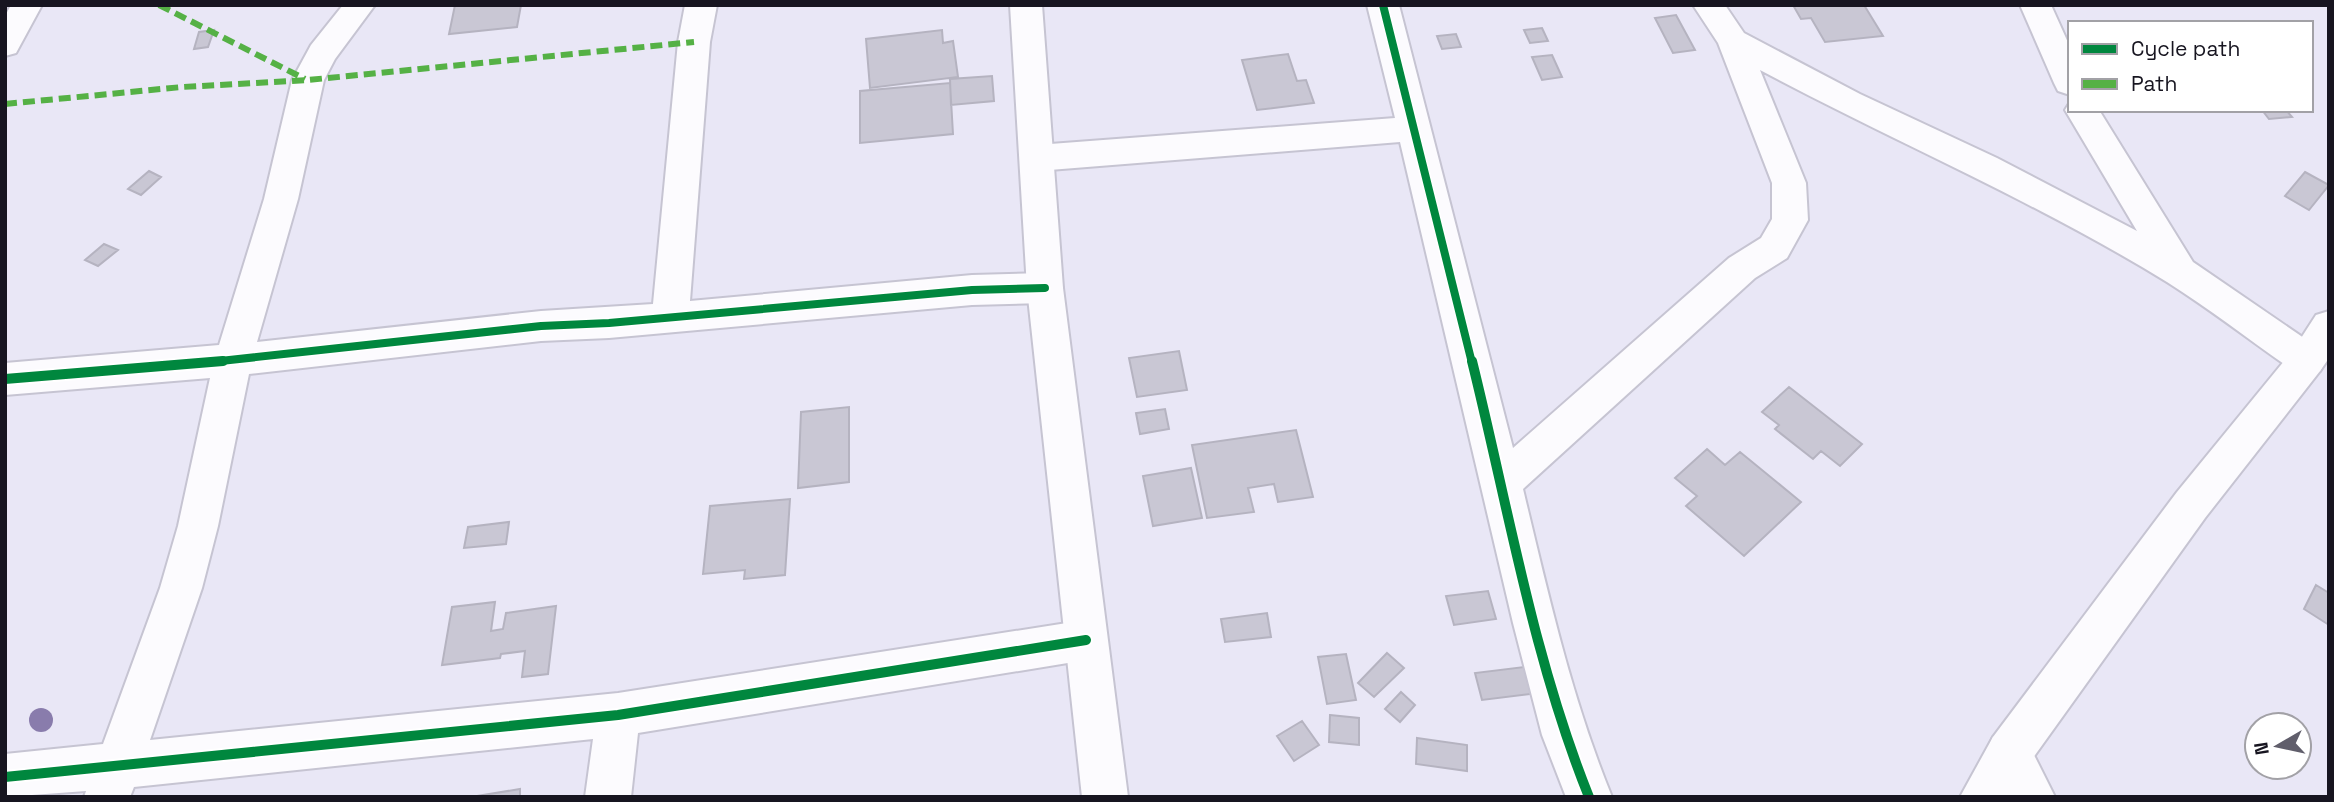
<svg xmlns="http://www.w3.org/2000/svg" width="2334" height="802" viewBox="0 0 2334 802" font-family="'Space Grotesk',sans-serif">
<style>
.building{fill:#c9c7d4;stroke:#b5b3c0;stroke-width:2}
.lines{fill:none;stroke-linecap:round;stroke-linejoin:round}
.minor-casing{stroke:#c6c4d2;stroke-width:4}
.tertiary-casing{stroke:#c6c4d2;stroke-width:4}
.minor{fill:#fcfbfe;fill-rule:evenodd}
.tertiary{fill:#fcfbfe;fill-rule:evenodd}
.quiet{stroke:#55b145;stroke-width:6;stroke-dasharray:12 6;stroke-linecap:butt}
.cycleway-far1-casing{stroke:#fff;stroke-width:11}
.cycleway-casing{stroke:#fff;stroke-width:14}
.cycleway-far1{stroke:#00873e;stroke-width:8}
.cycleway{stroke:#00873e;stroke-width:10}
.tree{fill:#897cac}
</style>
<rect width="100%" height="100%" fill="#e9e7f6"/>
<path class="building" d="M 455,5 L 521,5 L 517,27 L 449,34 Z
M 1793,5 L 1864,5 L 1883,36 L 1825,42 L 1811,18 L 1801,19 Z
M 1676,15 L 1695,50 L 1673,53 L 1655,18 Z
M 1542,28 L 1548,41 L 1530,43 L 1524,30 Z
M 214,30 L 208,47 L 194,49 L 199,32 Z
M 942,30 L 943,43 L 953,41 L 958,77 L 870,88 L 866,39 Z
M 1456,34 L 1461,47 L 1442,49 L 1437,36 Z
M 1288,54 L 1297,81 L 1306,80 L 1314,103 L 1257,110 L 1242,60 Z
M 1552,55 L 1562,77 L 1542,80 L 1532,57 Z
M 992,76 L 994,101 L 951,105 L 950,79 Z
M 950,83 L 953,134 L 860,143 L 860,91 Z
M 2262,110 L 2286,110 L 2292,117 L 2269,119 Z
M 149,171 L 161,177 L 141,195 L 128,189 Z
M 2305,172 L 2329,185 L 2309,210 L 2285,196 Z
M 104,244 L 118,250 L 98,266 L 85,260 Z
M 1179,351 L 1187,390 L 1137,397 L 1129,358 Z
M 1789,387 L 1862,444 L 1840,466 L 1821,451 L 1813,459 L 1775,429 L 1779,425 L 1762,412 Z
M 849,407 L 849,482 L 798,488 L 801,412 Z
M 1165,409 L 1169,429 L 1140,434 L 1136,413 Z
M 1296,430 L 1313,497 L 1278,502 L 1274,484 L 1248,488 L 1254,512 L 1207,518 L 1192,445 Z
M 1707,449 L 1725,465 L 1740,452 L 1801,502 L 1744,556 L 1686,506 L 1697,496 L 1675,478 Z
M 1191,468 L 1202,518 L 1153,526 L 1143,476 Z
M 790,499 L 785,575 L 744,579 L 745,570 L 703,574 L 710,506 Z
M 509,522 L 506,544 L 464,548 L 468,527 Z
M 2316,585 L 2329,593 L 2329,625 L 2304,609 Z
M 1488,591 L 1496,619 L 1454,625 L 1446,596 Z
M 495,602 L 491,631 L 503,629 L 506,613 L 556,606 L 548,674 L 522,677 L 525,651 L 501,654 L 500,658 L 442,665 L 452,607 Z
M 1267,613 L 1271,637 L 1225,642 L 1221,619 Z
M 1387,653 L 1404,668 L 1374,697 L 1358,683 Z
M 1346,654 L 1356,700 L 1327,704 L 1318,657 Z
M 1524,667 L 1531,694 L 1482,700 L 1475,673 Z
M 1401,692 L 1415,705 L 1400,722 L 1385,709 Z
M 1330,715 L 1359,718 L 1359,745 L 1329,742 Z
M 1302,721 L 1319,745 L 1294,761 L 1277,736 Z
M 1417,738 L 1467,745 L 1467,771 L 1416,764 Z
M 520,789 L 520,797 L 471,797 Z"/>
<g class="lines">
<g class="minor-casing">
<path id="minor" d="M 11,5 L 42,5 L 16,53 L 5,56 L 5,16 Z
M 343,5 L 375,5 L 335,59 L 324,80 L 298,199 L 257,342 L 541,311 L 653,304 L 678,42 L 685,5 L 717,5 L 710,42 L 690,301 L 972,275 L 1045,273 L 1058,278 L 1063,288 L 1058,298 L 1045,303 L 972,305 L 609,338 L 541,341 L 249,374 L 218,526 L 202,588 L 150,740 L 618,693 L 1086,620 L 1101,626 L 1107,640 L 1101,654 L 1086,660 L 638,733 L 631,797 L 585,797 L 593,739 L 134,787 L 130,797 L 84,797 L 86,791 L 5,797 L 5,754 L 103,744 L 160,588 L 178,526 L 210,378 L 5,395 L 5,363 L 219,345 L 264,199 L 292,80 L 311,45 Z
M 1367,5 L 1399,5 L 1513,448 L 1729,258 L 1761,238 L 1772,219 L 1772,183 L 1718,43 L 1693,5 L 1725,5 L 1744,33 L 1860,94 L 1997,158 L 2137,231 L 2065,110 L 2070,102 L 2070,110 L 2099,110 L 2193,262 L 2320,349 L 2326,360 L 2320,371 L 2307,376 L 2294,371 C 2252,342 2210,309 2167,282 C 2037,202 1895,142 1760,70 L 1806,183 L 1808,220 L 1787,258 L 1755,278 L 1523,489 C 1548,593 1571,697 1612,797 L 1566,797 L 1542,735 L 1513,623 L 1400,142 L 1037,171 L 1025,167 L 1020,158 L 1025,149 L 1037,145 L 1395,118 Z
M 2020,5 L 2051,5 L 2070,47 L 2070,95 L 2058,91 L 2054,83 Z
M 2009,731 L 2025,737 L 2055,797 L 2007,797 L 1986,753 L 1993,737 Z"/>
</g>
<g class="tertiary-casing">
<path id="tertiary" d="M 1010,5 L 1042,5 L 1063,288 L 1128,797 L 1082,797 L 1027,288 Z
M 2329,311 L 2329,358 L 2320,371 L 2205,518 L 2025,769 L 2009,797 L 1960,797 L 1993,737 L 2177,492 L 2294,349 L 2316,315 Z"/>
</g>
<use href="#minor" class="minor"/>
<use href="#tertiary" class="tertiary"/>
<path class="quiet" d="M 159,5 L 305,79
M 5,104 L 182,87 L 308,80 L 694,42"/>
<g class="cycleway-far1-casing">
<path id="cycleway-far1" d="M 1383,5 L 1472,363
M 202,363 L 541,326 L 609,323 L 972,290 L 1045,288"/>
</g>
<g class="cycleway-casing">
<path id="cycleway" d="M 1472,361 C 1508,506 1533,658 1589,797
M 5,379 L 223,361
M 5,777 L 618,715 L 1086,640"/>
</g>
<use href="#cycleway-far1" class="cycleway-far1"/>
<use href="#cycleway" class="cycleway"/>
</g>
<circle class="tree" cx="41" cy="720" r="12"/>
<rect width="2334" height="802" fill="none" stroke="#171520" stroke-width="14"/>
<rect x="2068" y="21" width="245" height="91" fill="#ffffff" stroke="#a2a1a6" stroke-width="2"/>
<rect x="2082" y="44" width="35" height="10" fill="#00873e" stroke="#a2a1a6" stroke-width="2"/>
<text x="2131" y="56" font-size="21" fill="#171520">Cycle path</text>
<rect x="2082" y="79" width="35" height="10" fill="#55b145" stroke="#a2a1a6" stroke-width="2"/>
<text x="2131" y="91" font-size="21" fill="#171520">Path</text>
<g transform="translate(2278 746) rotate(261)"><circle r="33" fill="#ffffff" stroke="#a2a1a6" stroke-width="2"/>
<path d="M0-5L12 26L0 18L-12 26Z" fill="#605e6b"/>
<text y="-10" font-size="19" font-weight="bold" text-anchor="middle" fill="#171520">N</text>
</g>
</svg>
